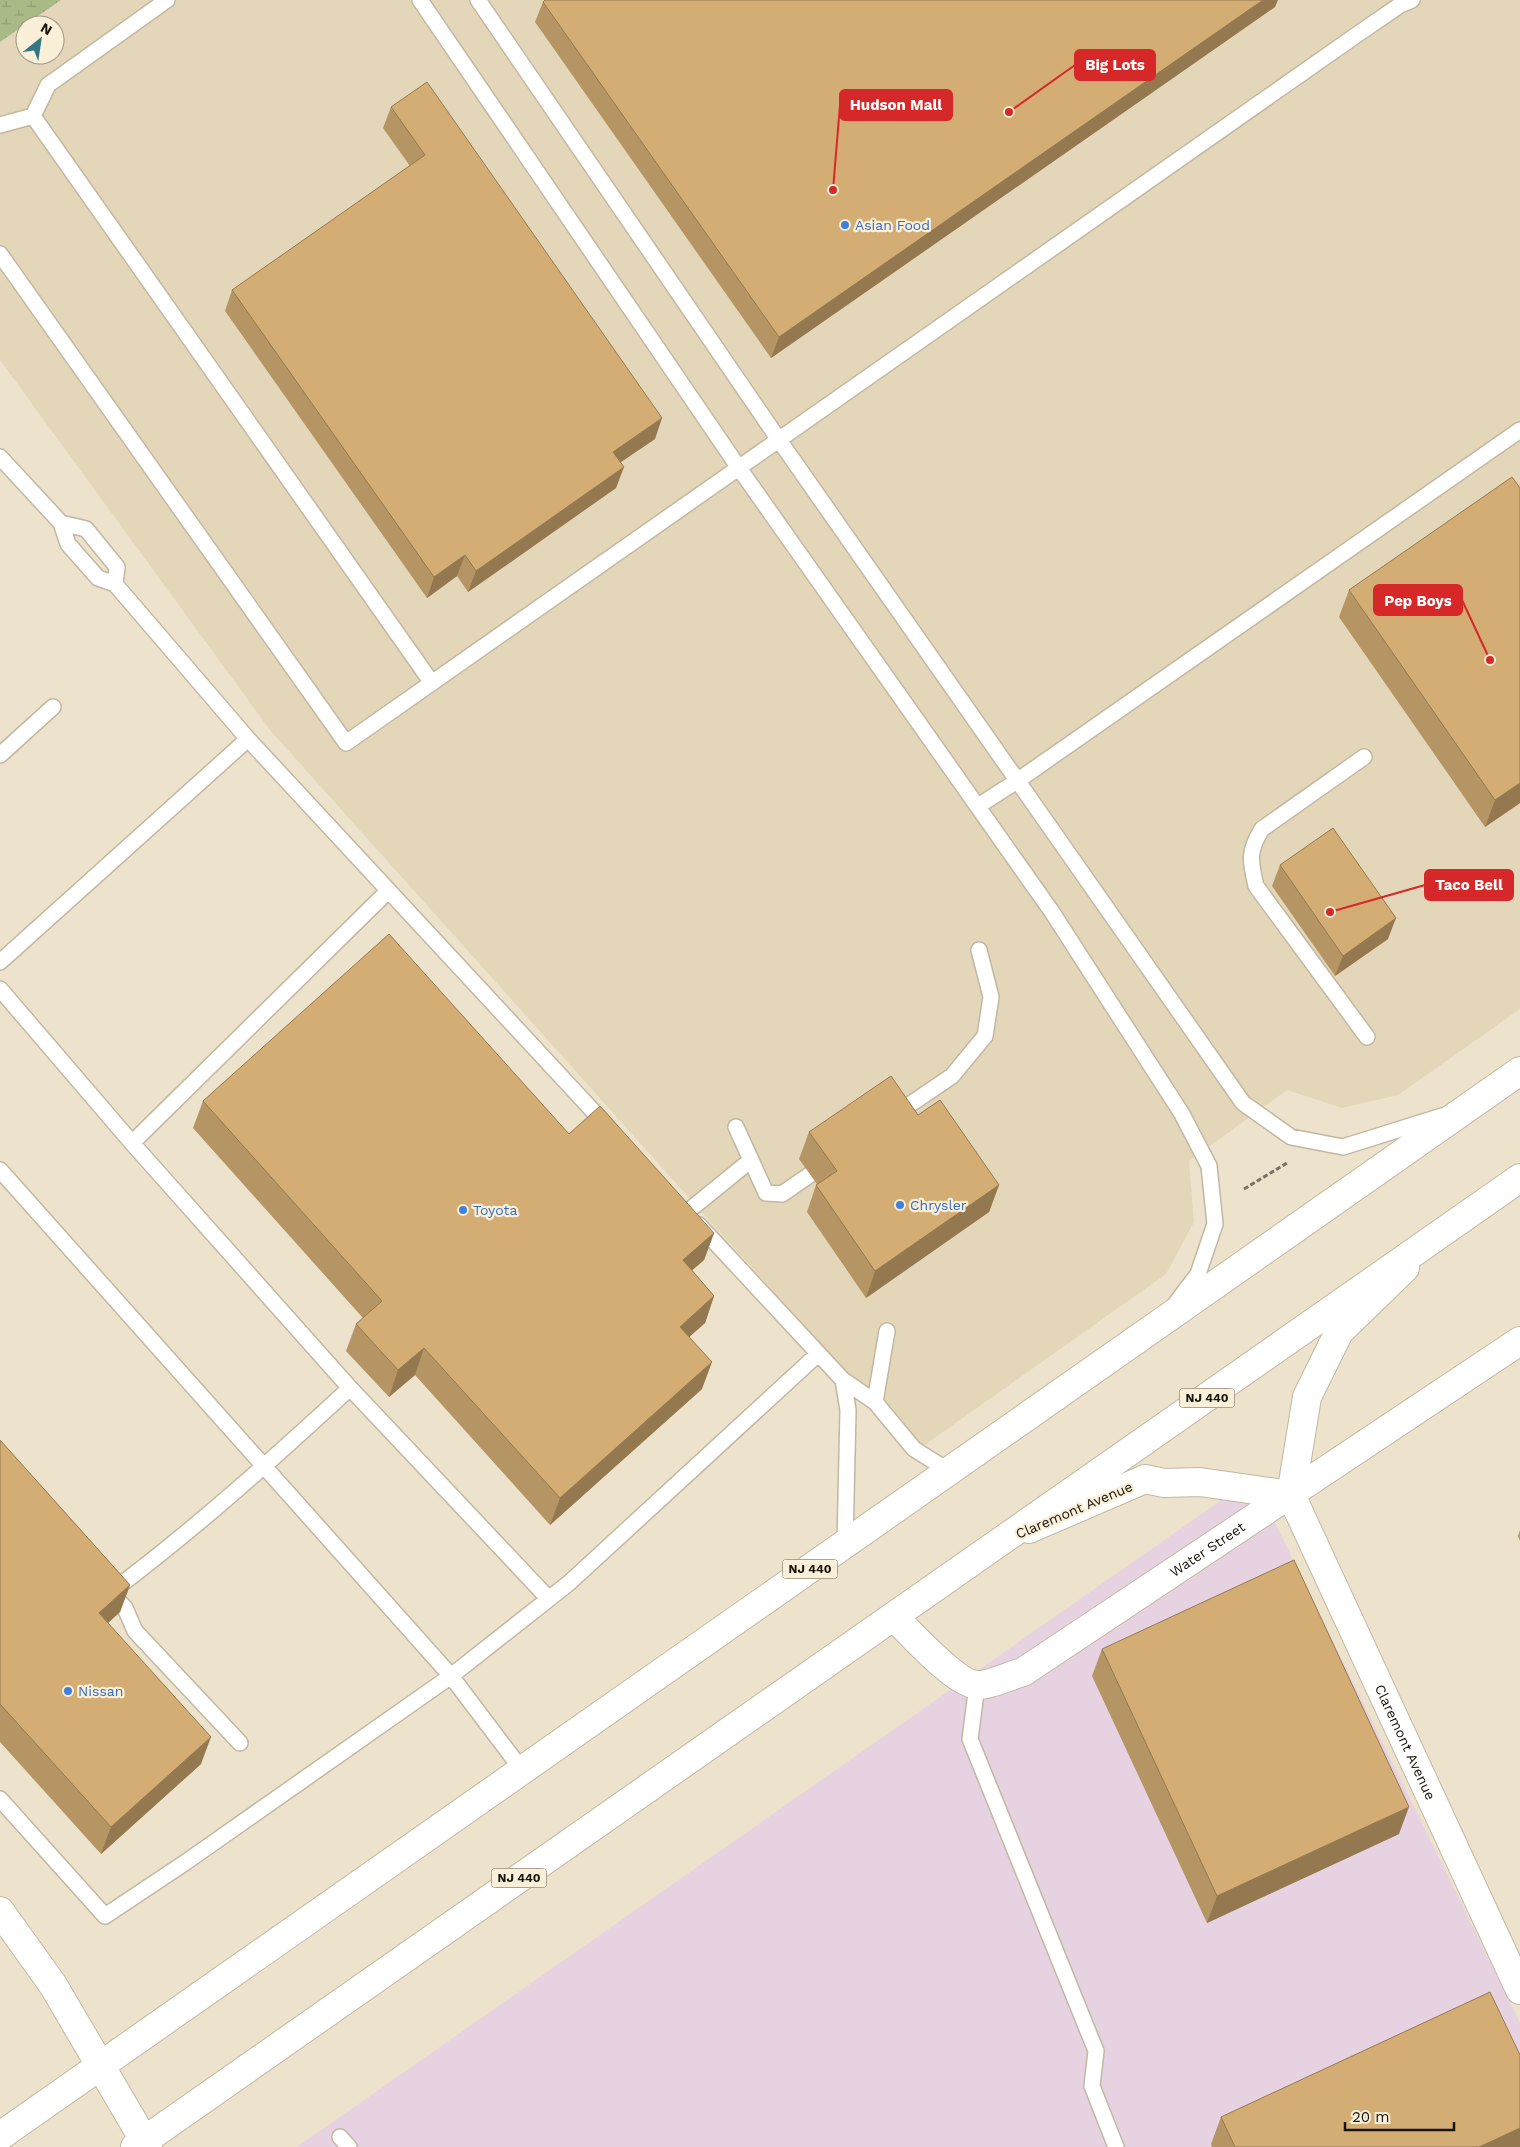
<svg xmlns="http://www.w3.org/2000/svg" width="1520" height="2147" viewBox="0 0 1520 2147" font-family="'Work Sans',sans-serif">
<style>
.built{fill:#e4d6b8;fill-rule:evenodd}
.industrial{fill:#e7d2e1}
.wetland{fill:url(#wetland-marsh)}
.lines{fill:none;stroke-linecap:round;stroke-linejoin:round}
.lane-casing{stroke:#c2b8a2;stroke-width:18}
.street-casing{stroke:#c2b8a2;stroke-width:30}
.secondary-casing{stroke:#c2b8a2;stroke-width:30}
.highway-casing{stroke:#c2b8a2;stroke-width:30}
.path{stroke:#7a7364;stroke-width:3;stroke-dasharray:5 2.5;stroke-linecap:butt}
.lane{stroke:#fff;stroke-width:15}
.street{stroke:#fff;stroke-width:28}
.secondary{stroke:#fff;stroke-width:28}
.highway{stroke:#fff;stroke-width:28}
.wall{fill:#b59563}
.shaded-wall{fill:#947950}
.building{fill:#d3ad73;stroke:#947950}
.shop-dot{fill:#3f7fe0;stroke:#faefd8;stroke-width:2}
.labels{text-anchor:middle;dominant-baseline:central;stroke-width:4.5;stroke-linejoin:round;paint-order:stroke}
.shield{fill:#faefd8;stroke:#5c5649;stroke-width:1}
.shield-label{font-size:12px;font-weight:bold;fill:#18140c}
.shop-label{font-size:14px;fill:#366cbe;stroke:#faefd8;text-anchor:start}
.street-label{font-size:14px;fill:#18140c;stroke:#faefd8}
.leader{fill:none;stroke:#d62828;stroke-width:2}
.callout-dot{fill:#d62828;stroke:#faefd8;stroke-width:2}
.callout{fill:#d62828;stroke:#d62828;stroke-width:2}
.callout-label{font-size:15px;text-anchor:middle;font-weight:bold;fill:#fff}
</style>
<defs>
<pattern id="wetland-marsh" width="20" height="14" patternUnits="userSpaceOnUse" patternTransform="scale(1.25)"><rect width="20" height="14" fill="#a9ba87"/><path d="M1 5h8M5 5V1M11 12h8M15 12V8" fill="none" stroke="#919f73"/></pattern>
</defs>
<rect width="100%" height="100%" fill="#ede2cb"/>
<path class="built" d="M 61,0 L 1520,0 L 1520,1009 L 1398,1095 L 1342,1108 L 1287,1090 L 1189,1161 L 1194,1222 L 1166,1274 L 916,1451 L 270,730 L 0,360 L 0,42 ZM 25,25 L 55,25 L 55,55 L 25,55 Z"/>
<path class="industrial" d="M 1253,1478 L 1520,2023 L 1520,2147 L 297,2147 Z"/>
<path class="wetland" d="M 0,0 L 61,0 L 0,42 Z"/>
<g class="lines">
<g class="lane-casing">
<path id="lane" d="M 167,0 L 48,85 L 33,116 L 432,683
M 420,0 L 739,468 L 1052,912 L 1182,1114 L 1209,1166 L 1215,1224 L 1198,1274 L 1176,1303
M 478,0 L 779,440 L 1243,1103 L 1291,1137 L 1343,1147 L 1442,1116
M 0,125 L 33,116
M 0,254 L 346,743 L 1355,36 L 1400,5 L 1412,0
M 0,457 L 61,523 L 68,544 L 98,578 L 115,584 L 248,739
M 61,523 L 86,529 L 117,567 L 115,584
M 0,755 L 53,707
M 1364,757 L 1262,829 C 1248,851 1250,861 1256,886 L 1367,1037
M 978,806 L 1017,781 L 1520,430
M 0,962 L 248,739 L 606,1125
M 0,989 L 132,1143 L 350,1388 L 549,1599
M 893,1116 L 952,1076 L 985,1036 L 991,997 L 979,950
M 736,1127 L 766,1193 L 782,1194 L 811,1174
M 132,1143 L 388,891
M 0,1170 L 451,1676 L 522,1770
M 687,1212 L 751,1160
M 699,1225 L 843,1380 L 875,1402
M 887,1331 L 875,1402 L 914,1449 L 949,1471
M 843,1380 L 848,1410 L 845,1544
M 110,1592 L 125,1608 L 135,1631 L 240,1743
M 111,1592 C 195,1529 273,1459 350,1388
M 977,1685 L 970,1739 L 1096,2051 L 1092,2086 L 1116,2147
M 0,1799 L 105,1916 L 186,1862 L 451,1676 L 569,1583 L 818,1354
M 340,2137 L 349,2147"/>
</g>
<g class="street-casing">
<g id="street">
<path id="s1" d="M 1405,1268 L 1339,1332 L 1307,1397 L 1291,1495 L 1520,1990"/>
<path d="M 1029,1529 L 1145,1479 L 1164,1483 L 1200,1482 L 1291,1495"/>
<path id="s2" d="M 894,1617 C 910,1632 956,1685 978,1685 C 987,1686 1012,1675 1023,1672 L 1520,1341"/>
</g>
</g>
<g class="secondary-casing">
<path id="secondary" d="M 100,2065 L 148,2147"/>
</g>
<g class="highway-casing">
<path id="highway" d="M 0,1911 L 53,1985 L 100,2065
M 0,2136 L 1520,1071
M 135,2147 L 1520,1178"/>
</g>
<path class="path" d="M 1244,1189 L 1287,1163"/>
<use href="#lane" class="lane"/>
<use href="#street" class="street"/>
<use href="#secondary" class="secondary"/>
<use href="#highway" class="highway"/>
</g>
<path class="wall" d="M 543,2 L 1275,7 L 771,358 L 535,22 Z
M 391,107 L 655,439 L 620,462 L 616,488 L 468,592 L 457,576 L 427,598 L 225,311 L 232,290 L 410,166 L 383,128 Z
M 1349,590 L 1520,803 L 1485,827 L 1339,617 Z
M 1280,865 L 1388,939 L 1335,976 L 1272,886 Z
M 203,1101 L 569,1134 L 714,1233 L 704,1260 L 692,1270 L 714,1296 L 705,1323 L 689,1337 L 702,1389 L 550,1525 L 415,1375 L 389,1397 L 346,1351 L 356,1324 L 363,1318 L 193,1128 Z
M 809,1132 L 999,1185 L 989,1212 L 866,1298 L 807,1212 L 816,1185 L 817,1184 L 799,1159 Z
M 0,1440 L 130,1585 L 120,1612 L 108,1623 L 201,1764 L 101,1854 L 0,1742 Z
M 1520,1530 L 1520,1541 L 1518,1536 Z
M 1102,1649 L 1399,1834 L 1207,1923 L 1092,1676 Z
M 1221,2117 L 1520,2147 L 1212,2147 L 1211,2144 Z"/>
<path class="shaded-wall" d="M 1263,0 L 1278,0 L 1275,7 L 771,358 L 779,337 Z
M 662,418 L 655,439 L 605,473 L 613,452 Z
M 624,467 L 616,488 L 468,592 L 476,571 Z
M 465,555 L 457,576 L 427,598 L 434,577 Z
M 1520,783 L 1520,803 L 1485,827 L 1495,800 Z
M 1396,918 L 1388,939 L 1335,976 L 1343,956 Z
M 999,1185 L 989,1212 L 866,1298 L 875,1271 Z
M 714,1233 L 704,1260 L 673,1287 L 683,1260 Z
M 714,1296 L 705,1323 L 670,1354 L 680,1327 Z
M 424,1348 L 415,1375 L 389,1397 L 398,1370 Z
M 712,1362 L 702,1389 L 550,1525 L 560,1498 Z
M 130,1585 L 120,1612 L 89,1640 L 99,1613 Z
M 211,1737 L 201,1764 L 101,1854 L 111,1827 Z
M 1409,1807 L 1399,1834 L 1207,1923 L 1217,1896 Z
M 1520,2128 L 1520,2147 L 1479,2147 Z"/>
<path class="building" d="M 545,0 L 1263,0 L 779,337 L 543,2 Z
M 427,82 L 662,418 L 613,452 L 624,467 L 476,571 L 465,555 L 434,577 L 232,290 L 425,155 L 391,107 Z
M 1512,477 L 1520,488 L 1520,783 L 1495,800 L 1349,590 Z
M 1333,828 L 1396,918 L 1343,956 L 1280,865 Z
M 389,934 L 569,1134 L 600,1106 L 714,1233 L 683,1260 L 714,1296 L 680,1327 L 712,1362 L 560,1498 L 424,1348 L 398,1370 L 356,1324 L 382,1301 L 203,1101 Z
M 891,1076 L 918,1115 L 940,1100 L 999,1185 L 875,1271 L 816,1185 L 837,1171 L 809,1132 Z
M 0,1440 L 130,1585 L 99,1613 L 211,1737 L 111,1827 L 0,1704 Z
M 1294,1560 L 1409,1807 L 1217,1896 L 1102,1649 Z
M 1490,1992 L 1520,2055 L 1520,2128 L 1479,2147 L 1235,2147 L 1221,2117 Z"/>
<g class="shop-dot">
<circle cx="845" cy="225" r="5"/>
<circle cx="900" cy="1205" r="5"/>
<circle cx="463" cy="1210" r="5"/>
<circle cx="68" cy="1691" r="5"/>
</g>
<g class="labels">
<g class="shield">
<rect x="1179.5" y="1388.5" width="55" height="19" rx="4"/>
<rect x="782.5" y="1559.5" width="55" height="19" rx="4"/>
<rect x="491.5" y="1868.5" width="55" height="19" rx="4"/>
</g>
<g class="shield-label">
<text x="1207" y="1398">NJ 440</text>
<text x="810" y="1569">NJ 440</text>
<text x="519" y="1878">NJ 440</text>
</g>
<g class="shop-label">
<text x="855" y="225">Asian Food</text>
<text x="910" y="1205">Chrysler</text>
<text x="473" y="1210">Toyota</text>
<text x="78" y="1691">Nissan</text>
</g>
<g class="street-label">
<text transform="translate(1074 1510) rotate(-23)">Claremont Avenue</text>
<text stroke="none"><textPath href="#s2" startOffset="378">Water Street</textPath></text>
<text stroke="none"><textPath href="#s1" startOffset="536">Claremont Avenue</textPath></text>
</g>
</g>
<path class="leader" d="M1009 112L1075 65M833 190L840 105M1490 660L1462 600M1330 912L1425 885"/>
<g class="callout-dot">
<circle cx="1009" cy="112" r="5"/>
<circle cx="833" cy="190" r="5"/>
<circle cx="1490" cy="660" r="5"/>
<circle cx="1330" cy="912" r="5"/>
</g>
<g class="callout">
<rect x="1075" y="50" width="80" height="30" rx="5"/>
<rect x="840" y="90" width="112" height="30" rx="5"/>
<rect x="1374" y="585" width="88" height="30" rx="5"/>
<rect x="1425" y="870" width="88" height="30" rx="5"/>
</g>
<g class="callout-label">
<text x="1115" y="70">Big Lots</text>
<text x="896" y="110">Hudson Mall</text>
<text x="1418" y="606">Pep Boys</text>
<text x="1469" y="890">Taco Bell</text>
</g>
<g transform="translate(40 40) rotate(30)"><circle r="24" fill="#faefd8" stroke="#a09786"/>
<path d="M0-4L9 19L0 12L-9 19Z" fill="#317784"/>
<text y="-8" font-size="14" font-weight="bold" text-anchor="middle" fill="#18140c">N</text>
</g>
<path d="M1345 2122v8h109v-8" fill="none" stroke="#18140c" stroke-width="2.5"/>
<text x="1352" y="2122" font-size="15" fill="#18140c" stroke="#faefd8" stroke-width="4" paint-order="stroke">20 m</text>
</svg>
